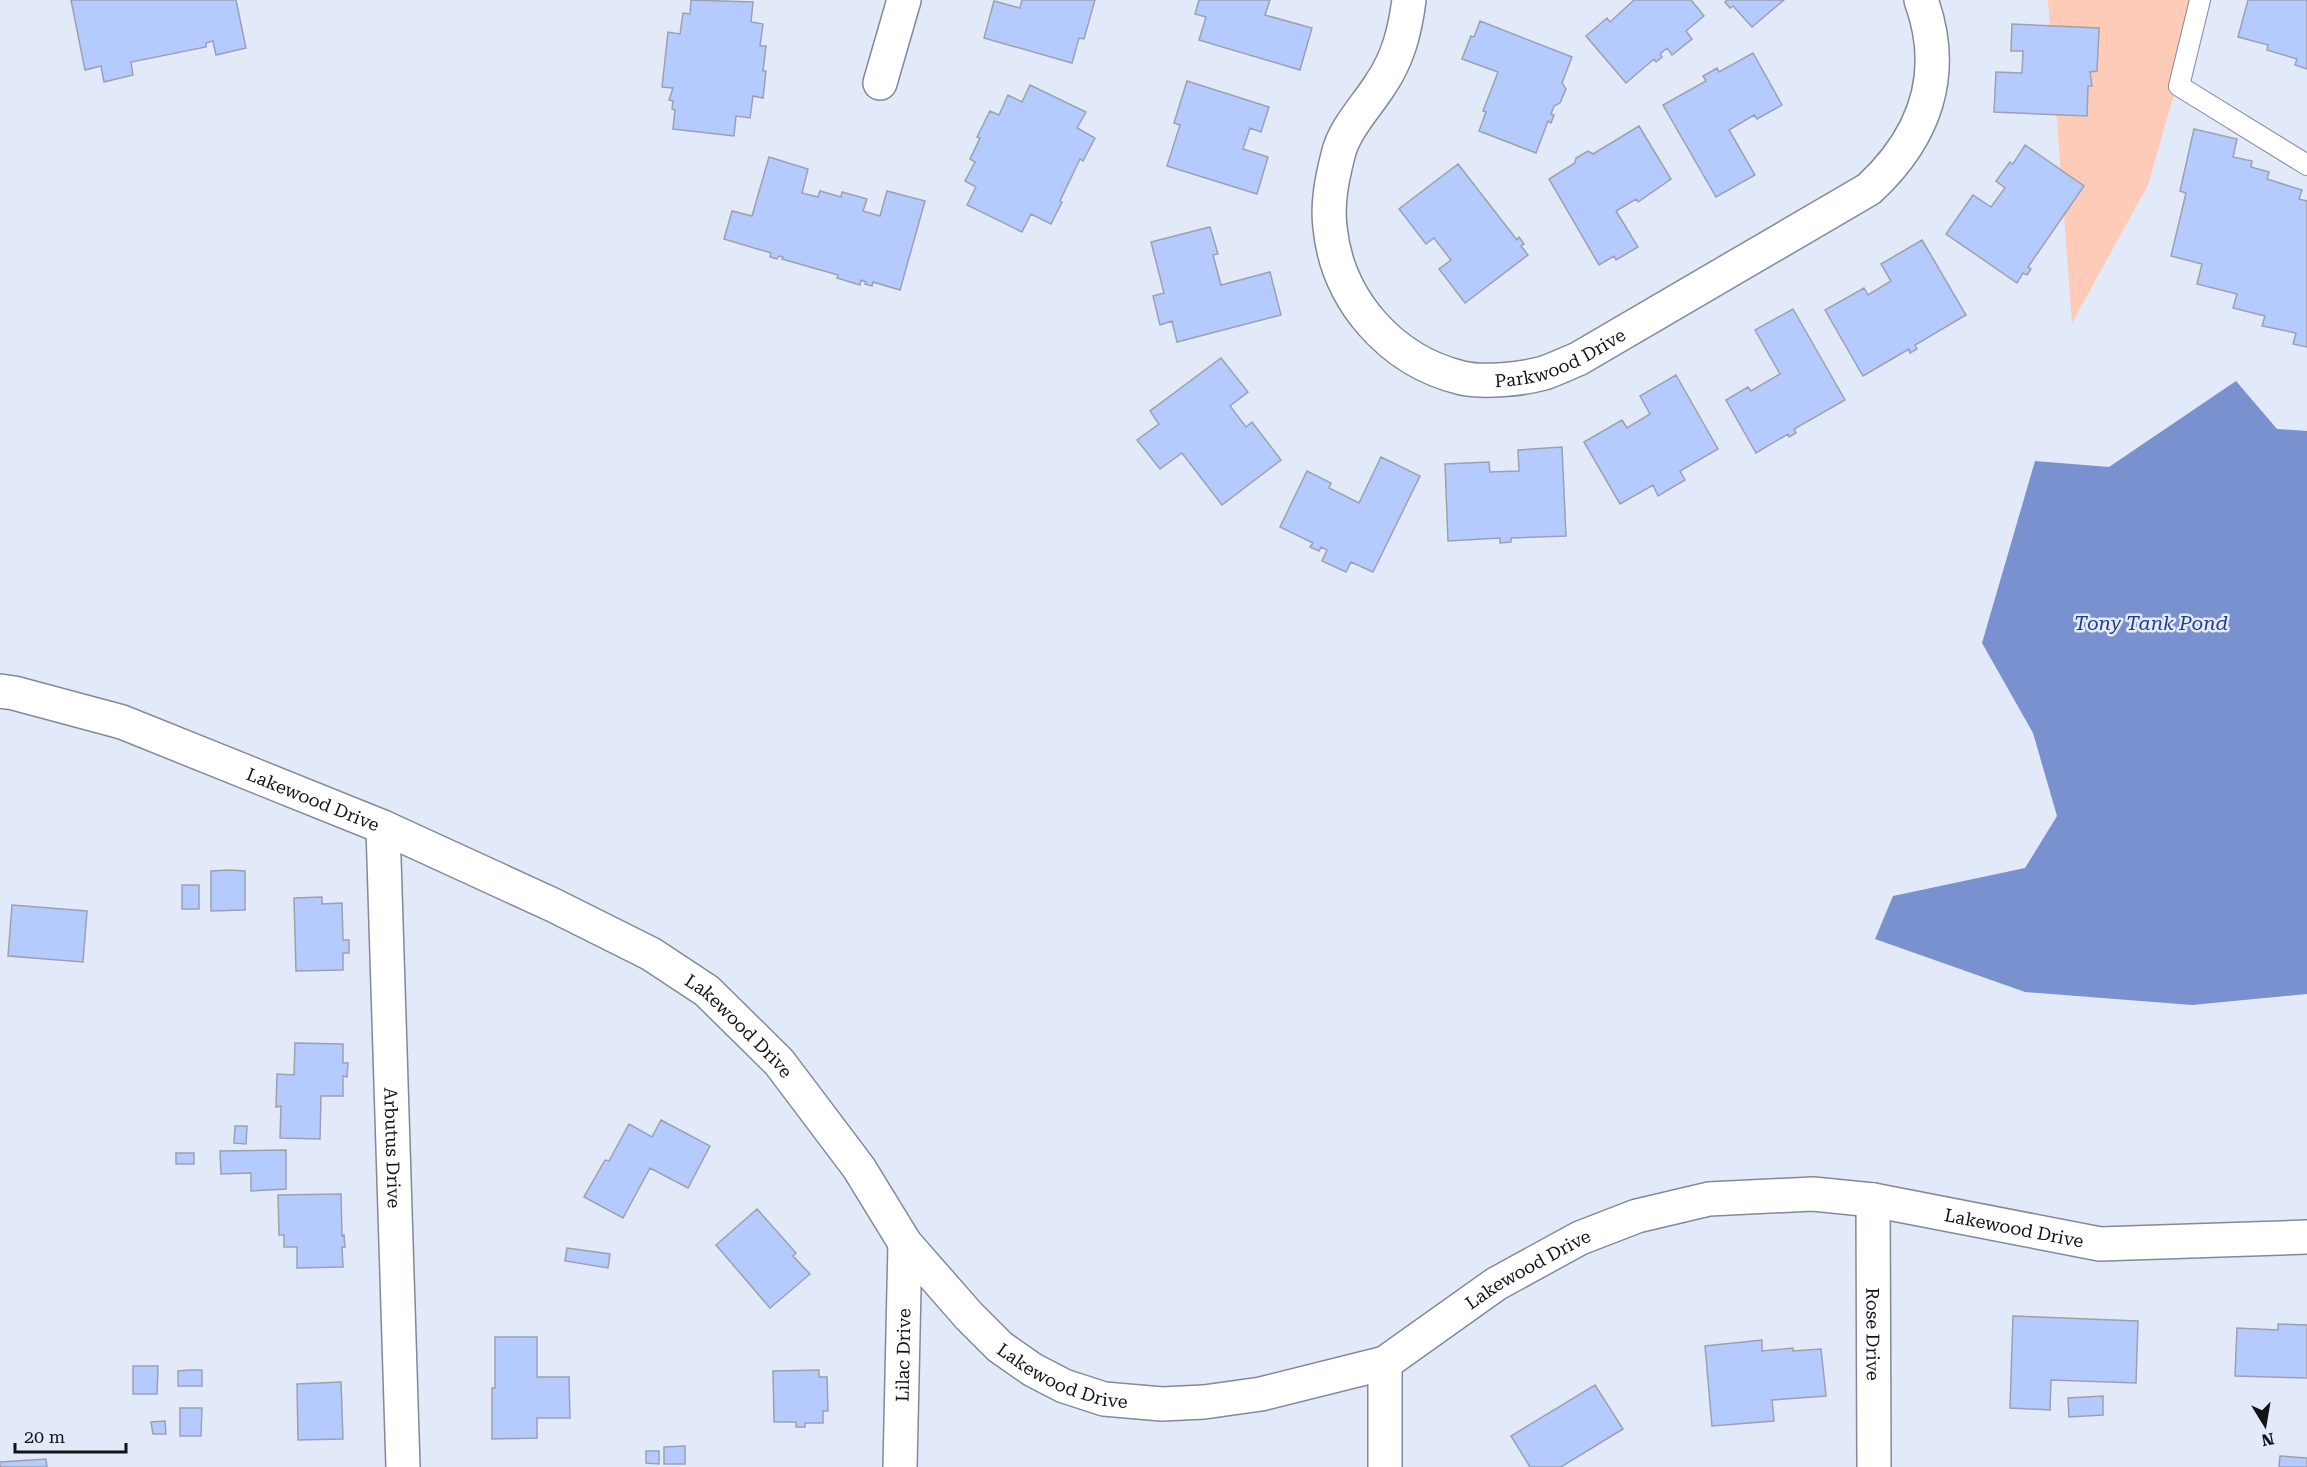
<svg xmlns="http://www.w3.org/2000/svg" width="2307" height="1467" viewBox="0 0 2307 1467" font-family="'Roboto Serif',serif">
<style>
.green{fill:#fdcbb7}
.water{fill:#7991ce}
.building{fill:#b5cafe;stroke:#9aa1b0;stroke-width:1.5}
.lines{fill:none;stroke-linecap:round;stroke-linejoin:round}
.service-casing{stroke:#838997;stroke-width:22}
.minor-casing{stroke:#838997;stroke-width:36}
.service{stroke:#fff;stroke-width:20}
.minor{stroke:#fff;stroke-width:33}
.labels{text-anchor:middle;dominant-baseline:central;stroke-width:5;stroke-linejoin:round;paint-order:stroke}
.street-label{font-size:18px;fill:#111319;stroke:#e2e9f9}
.water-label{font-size:20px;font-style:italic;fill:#263d86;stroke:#e2e9f9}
</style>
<rect width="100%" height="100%" fill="#e2e9f9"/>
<path class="green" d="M 2048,0 L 2201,0 L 2148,185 L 2072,323 Z"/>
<path class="water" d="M 2236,381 L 2277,429 L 2307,431 L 2307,994 L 2192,1005 L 2025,992 L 1875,939 L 1893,896 L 2025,868 L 2057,816 L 2033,733 L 1982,643 L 2035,461 L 2109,467 Z"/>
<path class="building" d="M 71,0 L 236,0 L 246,48 L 216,55 L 213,41 L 206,43 L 206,47 L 131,62 L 133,75 L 104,82 L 101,66 L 85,70 Z
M 691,0 L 753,2 L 751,22 L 763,24 L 760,46 L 766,46 L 763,71 L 766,71 L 763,98 L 753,96 L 750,118 L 736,116 L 734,136 L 673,129 L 675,110 L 672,109 L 673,101 L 669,100 L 673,88 L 662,87 L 668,32 L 680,34 L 683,13 L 690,14 Z
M 1022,0 L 1095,0 L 1084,39 L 1079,38 L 1072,63 L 984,38 L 994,1 L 1020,8 Z
M 1199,0 L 1270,0 L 1265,15 L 1312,28 L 1300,70 L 1199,40 L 1206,17 L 1195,14 Z
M 1634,0 L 1691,0 L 1704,16 L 1686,31 L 1692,39 L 1672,55 L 1667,48 L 1660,54 L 1662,57 L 1656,62 L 1654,59 L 1626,83 L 1586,36 L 1607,18 L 1610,22 Z
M 1727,0 L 1784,0 L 1752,27 L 1733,6 L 1730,8 L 1725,2 Z
M 2248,0 L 2307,0 L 2307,69 L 2295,65 L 2297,59 L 2267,50 L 2268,45 L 2238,37 Z
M 1480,21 L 1572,57 L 1562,83 L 1566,89 L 1560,103 L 1554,106 L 1551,114 L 1554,115 L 1551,123 L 1548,121 L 1536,153 L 1479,131 L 1486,112 L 1483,111 L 1498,72 L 1462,59 L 1471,36 L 1474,37 Z
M 2012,24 L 2099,28 L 2097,71 L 2090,72 L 2092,86 L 2088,86 L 2087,116 L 1994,112 L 1996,72 L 2022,73 L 2023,51 L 2011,51 Z
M 1753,53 L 1782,105 L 1757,119 L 1754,115 L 1729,130 L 1755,175 L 1716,197 L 1663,105 L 1706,81 L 1703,76 L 1717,68 L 1719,72 Z
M 1187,81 L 1269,107 L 1261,132 L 1250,128 L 1243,149 L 1268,157 L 1257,194 L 1167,166 L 1180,125 L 1174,123 Z
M 1030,85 L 1086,112 L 1077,128 L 1095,138 L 1083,161 L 1080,159 L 1060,201 L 1062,202 L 1051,224 L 1031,214 L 1022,232 L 967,205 L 976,187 L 965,181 L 975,162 L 970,159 L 980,138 L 977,137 L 990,111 L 999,115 L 1008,95 L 1022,102 Z
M 1639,126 L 1671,179 L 1638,202 L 1636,199 L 1616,211 L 1638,247 L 1616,260 L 1614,256 L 1599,265 L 1549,179 L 1575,163 L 1576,158 L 1588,151 L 1593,154 Z
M 2194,129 L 2237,139 L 2233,157 L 2252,161 L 2251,167 L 2269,172 L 2267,179 L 2302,190 L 2299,199 L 2307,201 L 2307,347 L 2293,344 L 2296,333 L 2262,326 L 2265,316 L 2233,308 L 2237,294 L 2197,284 L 2202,264 L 2171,256 L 2186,193 L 2180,191 Z
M 2025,145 L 2084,186 L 2028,267 L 2031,269 L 2027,275 L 2023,273 L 2017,283 L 1946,234 L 1973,195 L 1991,207 L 2005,188 L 1996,181 L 2010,162 L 2013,164 Z
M 769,157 L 808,169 L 802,193 L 818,197 L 820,191 L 841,197 L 842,192 L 867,199 L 863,211 L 880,216 L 887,191 L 925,201 L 900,290 L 873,282 L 872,286 L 865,284 L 866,282 L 861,280 L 860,285 L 837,278 L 838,275 L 782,259 L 783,257 L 779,256 L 777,259 L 770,257 L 771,253 L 724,239 L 732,211 L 752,216 Z
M 1458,164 L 1517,240 L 1519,237 L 1524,244 L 1521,246 L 1528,255 L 1465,303 L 1439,269 L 1451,260 L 1434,238 L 1426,244 L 1399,209 Z
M 1210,227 L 1218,254 L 1213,255 L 1221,285 L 1270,272 L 1281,315 L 1177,342 L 1172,321 L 1160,325 L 1153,296 L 1164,293 L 1151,242 Z
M 1922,240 L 1966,315 L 1915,345 L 1917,349 L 1910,353 L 1909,349 L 1863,376 L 1825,310 L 1864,288 L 1868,295 L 1891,281 L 1881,264 Z
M 1793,309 L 1845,400 L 1794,429 L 1796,433 L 1789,437 L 1788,434 L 1756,453 L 1726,400 L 1748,387 L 1751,391 L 1780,374 L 1755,330 Z
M 1221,358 L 1248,392 L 1230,406 L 1246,427 L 1252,422 L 1281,460 L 1222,505 L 1182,453 L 1160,469 L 1137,440 L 1159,424 L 1150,411 Z
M 1676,375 L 1718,449 L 1680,471 L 1685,480 L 1658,496 L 1653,485 L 1620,504 L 1584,442 L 1622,420 L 1627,428 L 1650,414 L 1640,396 Z
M 1562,447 L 1566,536 L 1511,538 L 1511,542 L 1500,543 L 1500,538 L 1448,541 L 1445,464 L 1489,462 L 1490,472 L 1519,471 L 1518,450 Z
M 1381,457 L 1420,476 L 1373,572 L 1351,562 L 1346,572 L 1322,561 L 1327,550 L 1321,547 L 1319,551 L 1310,547 L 1313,543 L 1280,527 L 1307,471 L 1331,483 L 1329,488 L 1359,503 Z
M 230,870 L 245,871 L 245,910 L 211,911 L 211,871 Z
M 182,885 L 199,885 L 199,909 L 182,909 Z
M 322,897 L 322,904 L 342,903 L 343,940 L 349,940 L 349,953 L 343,953 L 343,970 L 296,971 L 294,898 Z
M 12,905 L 87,911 L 83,962 L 8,956 Z
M 295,1043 L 343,1044 L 343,1063 L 348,1063 L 347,1077 L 343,1076 L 343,1096 L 321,1096 L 320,1139 L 280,1138 L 281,1106 L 276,1107 L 277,1074 L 294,1075 Z
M 661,1120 L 710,1146 L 688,1188 L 650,1168 L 623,1218 L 584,1197 L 605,1160 L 609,1161 L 629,1124 L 652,1137 Z
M 235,1126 L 247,1126 L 246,1144 L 234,1143 Z
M 286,1150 L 286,1189 L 251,1191 L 251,1173 L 221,1174 L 220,1151 Z
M 176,1153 L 194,1153 L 194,1164 L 176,1164 Z
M 341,1194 L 342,1236 L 344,1235 L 345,1247 L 342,1247 L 343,1267 L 297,1268 L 297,1247 L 284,1247 L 284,1235 L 279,1235 L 278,1195 Z
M 757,1209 L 796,1253 L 793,1256 L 810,1274 L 770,1308 L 716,1245 Z
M 567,1248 L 610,1254 L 608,1268 L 565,1261 Z
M 2013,1316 L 2138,1321 L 2136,1383 L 2051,1380 L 2050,1410 L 2010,1408 Z
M 2278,1324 L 2307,1325 L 2307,1378 L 2235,1376 L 2237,1328 L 2278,1330 Z
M 495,1337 L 537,1337 L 537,1377 L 569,1377 L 570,1418 L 537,1418 L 537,1438 L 492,1439 L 492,1388 L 495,1388 Z
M 1762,1340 L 1762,1351 L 1793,1348 L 1793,1351 L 1821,1349 L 1826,1396 L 1772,1400 L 1774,1421 L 1712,1426 L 1705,1346 Z
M 133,1366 L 158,1366 L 157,1394 L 133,1394 Z
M 190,1370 L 202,1370 L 202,1386 L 178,1386 L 178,1371 Z
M 819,1370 L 819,1377 L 827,1377 L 828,1411 L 823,1411 L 823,1423 L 805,1423 L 805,1427 L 796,1427 L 796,1422 L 774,1422 L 773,1371 Z
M 341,1382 L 343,1439 L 298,1440 L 297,1384 Z
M 1595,1385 L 1623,1429 L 1561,1467 L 1530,1467 L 1511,1436 Z
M 2103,1396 L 2103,1415 L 2069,1417 L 2068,1398 Z
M 180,1408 L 202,1408 L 201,1436 L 180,1436 Z
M 165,1421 L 166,1434 L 153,1434 L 151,1422 Z
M 685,1446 L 685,1464 L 664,1464 L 664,1447 Z
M 646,1451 L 659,1451 L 659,1464 L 646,1463 Z
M 2280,1456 L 2307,1458 L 2307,1467 L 2279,1467 Z
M 46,1459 L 47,1467 L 0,1467 L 0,1462 Z"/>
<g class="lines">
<g class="service-casing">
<path id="service" d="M 2200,0 L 2179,86 L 2307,165"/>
</g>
<g class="minor-casing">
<g id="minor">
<path id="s1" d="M 1409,0 C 1405,31 1398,59 1380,85 C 1366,107 1344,129 1338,155 C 1332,179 1327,203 1330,227 C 1337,300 1391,361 1462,378 C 1484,383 1522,379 1544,373 C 1555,369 1566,364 1578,359 L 1869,189 C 1925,137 1948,74 1921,0"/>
<path d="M 880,83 L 904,0"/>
<path id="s2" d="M 0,691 L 14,693 L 122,722 L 383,827 L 553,905 L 651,954 L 707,991 L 779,1062 L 859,1168 L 905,1243 L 969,1316 L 1000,1347 L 1033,1370 L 1064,1386 L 1104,1399 L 1162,1404 L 1204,1402 L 1261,1394 L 1385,1363 L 1496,1284 L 1580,1238 L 1637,1216 L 1709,1199 L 1813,1194 L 1873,1200 L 2100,1244 L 2307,1237"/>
<path id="s3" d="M 383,827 L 403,1467"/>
<path id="s4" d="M 1873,1200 L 1874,1467"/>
<path id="s5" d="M 900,1467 L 905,1243"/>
<path d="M 1385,1467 L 1385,1363"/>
</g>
</g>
<use href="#service" class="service"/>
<use href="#minor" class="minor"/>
</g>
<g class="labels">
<g class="street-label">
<text stroke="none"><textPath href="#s1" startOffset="562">Parkwood Drive</textPath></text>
<text stroke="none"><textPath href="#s2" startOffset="332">Lakewood Drive</textPath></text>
<text stroke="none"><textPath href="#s2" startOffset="818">Lakewood Drive</textPath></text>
<text stroke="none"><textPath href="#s3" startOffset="321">Arbutus Drive</textPath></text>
<text stroke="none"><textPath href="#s2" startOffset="2312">Lakewood Drive</textPath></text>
<text stroke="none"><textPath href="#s2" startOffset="1808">Lakewood Drive</textPath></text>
<text stroke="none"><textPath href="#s4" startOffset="134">Rose Drive</textPath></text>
<text stroke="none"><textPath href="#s5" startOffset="112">Lilac Drive</textPath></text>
<text stroke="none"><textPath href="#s2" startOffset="1304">Lakewood Drive</textPath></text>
</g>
<g class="water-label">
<text x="2151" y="623">Tony Tank Pond</text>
</g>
</g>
<g transform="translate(2265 1425) rotate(169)" stroke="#e2e9f9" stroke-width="4.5" paint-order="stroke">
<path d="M0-4.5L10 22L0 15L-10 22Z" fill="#111319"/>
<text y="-9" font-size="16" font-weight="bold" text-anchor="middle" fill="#111319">N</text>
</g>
<path d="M15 1443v9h111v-9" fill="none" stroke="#111319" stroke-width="3"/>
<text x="24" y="1443" font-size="18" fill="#111319" stroke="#e2e9f9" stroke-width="4.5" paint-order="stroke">20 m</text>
</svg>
